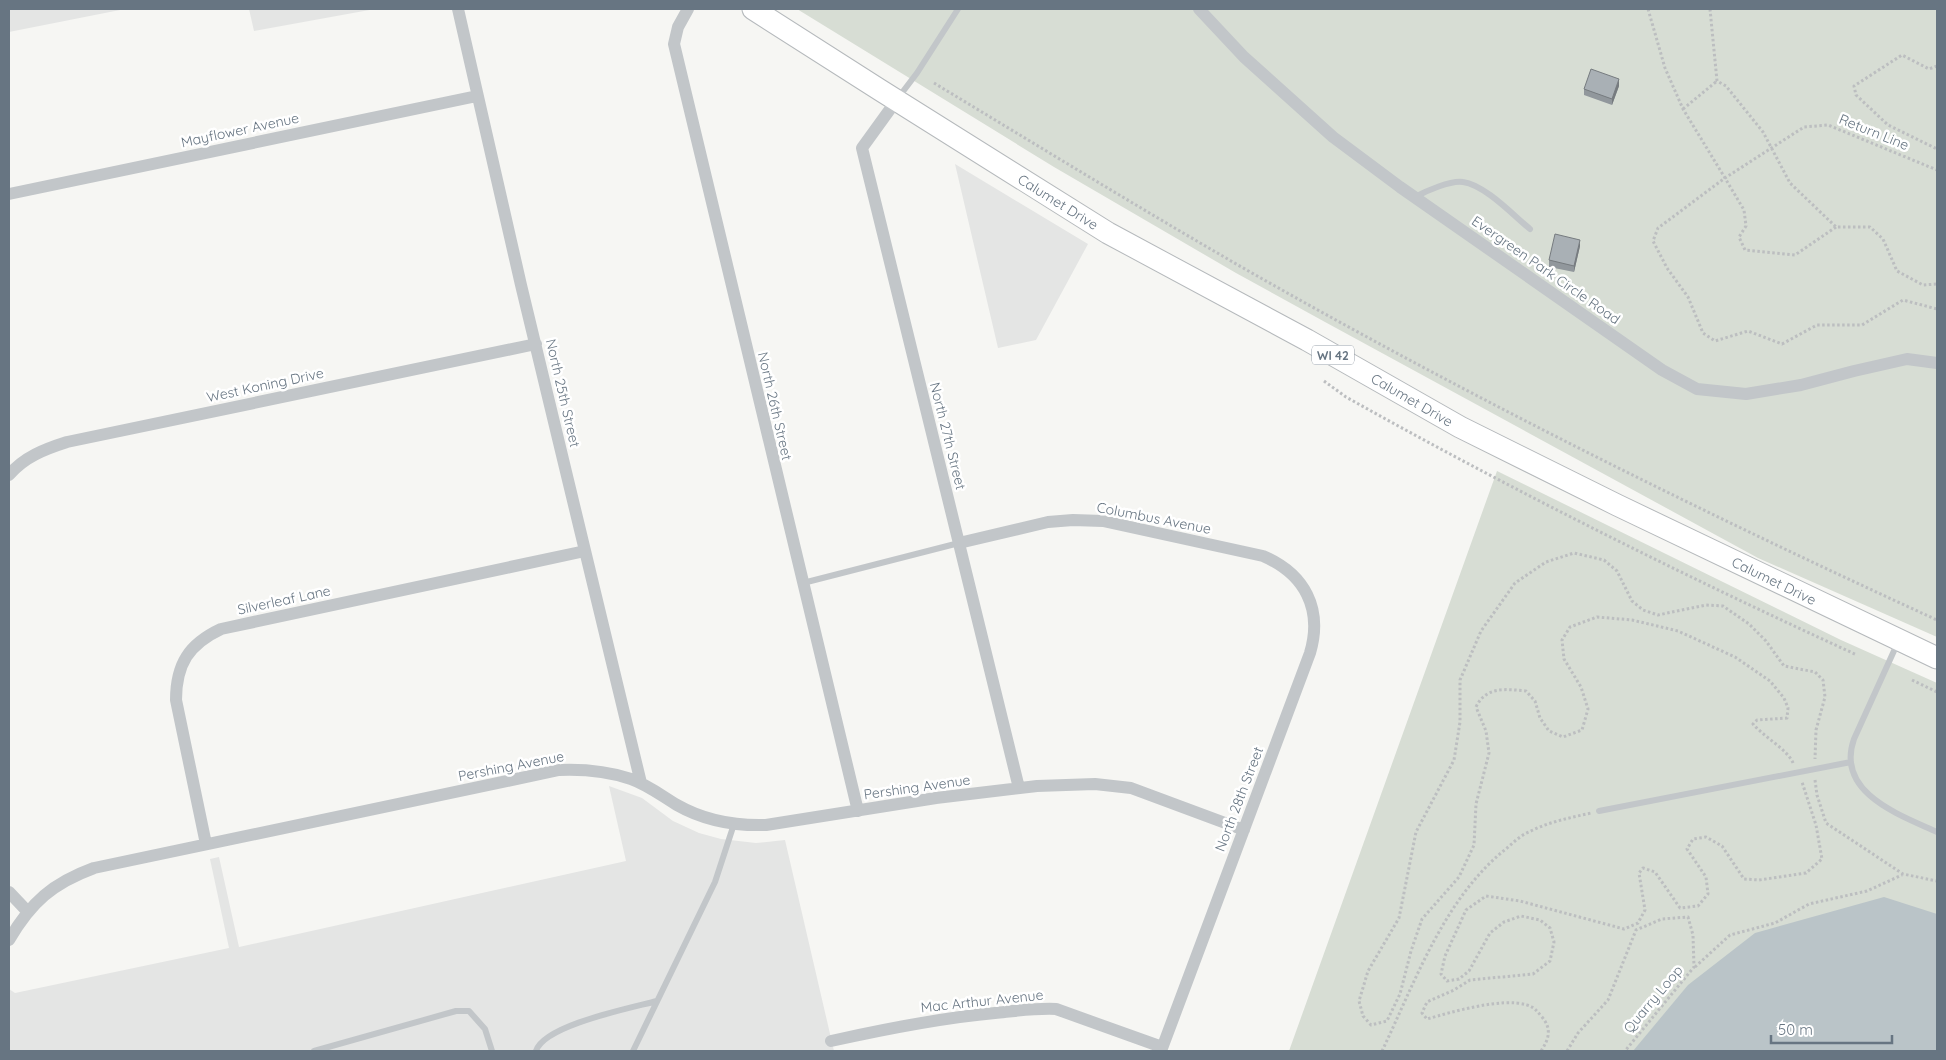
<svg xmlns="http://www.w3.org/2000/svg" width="1946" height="1060" viewBox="0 0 1946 1060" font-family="Quicksand,sans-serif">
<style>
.built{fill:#e4e5e4}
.green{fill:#d7ddd4}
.water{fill:#bac4c8}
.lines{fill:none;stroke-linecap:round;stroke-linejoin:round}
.primary-casing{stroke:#b5b9bc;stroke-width:23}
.path{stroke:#bcbec0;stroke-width:3;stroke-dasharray:2.5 2.5;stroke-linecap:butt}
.service{stroke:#c2c6c9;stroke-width:6}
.minor{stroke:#c2c6c9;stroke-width:12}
.primary{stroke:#fff;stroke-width:21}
.wall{fill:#91979c}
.shaded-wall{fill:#767b7f}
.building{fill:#a9b0b5;stroke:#767b7f}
.labels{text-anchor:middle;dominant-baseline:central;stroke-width:5;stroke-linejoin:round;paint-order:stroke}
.shield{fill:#fff;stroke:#959ea8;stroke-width:1}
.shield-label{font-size:12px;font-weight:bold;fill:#677582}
.street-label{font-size:14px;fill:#677582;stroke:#fff}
</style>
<rect width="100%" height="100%" fill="#f6f6f3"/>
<path class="built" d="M 9,9 L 125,9 L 9,32 Z
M 249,9 L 375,9 L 254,31 Z
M 955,164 L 1088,244 L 1036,340 L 998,348 Z
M 609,786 L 642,798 L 673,821 L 699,833 L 721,839 L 756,843 L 785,840 L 834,1051 L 9,1051 L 9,989 L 15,993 L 229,948 L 210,859 L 219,857 L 239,947 L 626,861 Z"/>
<path class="green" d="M 797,9 L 1937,9 L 1937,637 L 1758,558 L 1325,322 L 1236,273 L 1054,167 Z
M 1497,471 L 1841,640 L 1937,683 L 1937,1051 L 1289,1051 Z"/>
<path class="water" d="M 1884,897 L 1937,914 L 1937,1051 L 1633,1051 L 1688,985 L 1755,933 Z"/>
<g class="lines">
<g class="primary-casing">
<path id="primary" d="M 753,9 L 880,90 L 1108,233 L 1307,340 L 1460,427 L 1617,505 L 1937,658"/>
</g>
<path class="path" d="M 1648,9 L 1665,68 L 1683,109 L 1725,178 L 1658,228 L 1653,241 L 1667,268 L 1688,297 L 1703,333 L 1715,341 L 1748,331 L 1782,344 L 1817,325 L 1862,325 L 1903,300 L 1937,309
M 1710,9 L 1717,81 L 1726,86 L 1763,132 L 1790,183 L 1836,227 L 1870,227 L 1883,239 L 1897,271 L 1923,285 L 1937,284
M 1937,66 L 1929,69 L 1902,55 L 1854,86 L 1856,95 L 1888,125 L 1937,149
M 934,83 C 1035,144 1136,206 1238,265 C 1465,395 1699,511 1937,620
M 1683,109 L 1717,81
M 1836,227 L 1795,255 L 1745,250 L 1739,237 L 1746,226 L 1744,210 L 1725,178 L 1804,127 L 1828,125 L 1937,170
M 1324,381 L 1346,397 C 1512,490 1684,576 1857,655
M 1912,680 L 1937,692
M 1793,763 C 1788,750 1764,737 1753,724 L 1757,720 L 1787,718 L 1788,708 L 1784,698 L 1770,681 L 1735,657 L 1678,631 L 1632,620 L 1597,617 L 1570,627 L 1562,640 L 1564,659 L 1581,687 L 1588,709 L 1582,730 L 1563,737 L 1549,731 L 1540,718 L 1535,701 L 1526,691 C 1506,689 1486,686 1476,707 L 1486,731 L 1489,753 L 1476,804 L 1474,845 L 1459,877 L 1422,919 L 1411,951 L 1400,994 L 1387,1021 L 1371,1025 L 1363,1016 L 1359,1001 L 1368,971 L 1399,918 L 1416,832 L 1454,760 L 1460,722 L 1460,680 L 1481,631 L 1515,583 L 1546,562 L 1574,553 L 1604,560 L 1617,571 L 1632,601 L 1643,610 L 1658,615 L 1706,605 L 1723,606 L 1749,624 L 1766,641 L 1784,666 L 1815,672 L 1823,680 L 1825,697 L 1816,730 L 1815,759
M 1815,780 L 1817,795 L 1826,823 L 1903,874 L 1937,881
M 1695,967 L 1730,935 L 1775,923 L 1809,904 L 1867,891 L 1902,875
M 1382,1051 C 1416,980 1444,898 1507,848 C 1514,842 1521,835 1529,832 C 1548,822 1569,818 1591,813
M 1541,1051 C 1549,1039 1552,1029 1542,1017 C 1537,1011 1534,1007 1527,1005 C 1502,997 1452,1012 1427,1019 L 1422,1013 L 1427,1002 L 1454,990 L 1470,980 L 1533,974 L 1550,961 L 1554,942 L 1550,928 L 1540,920 L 1521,916 L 1504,922 L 1490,933 L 1469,971 L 1459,979 L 1447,981 L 1441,974 L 1445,956 L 1466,910 L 1486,896 L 1520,901 L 1624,929 L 1638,923 L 1645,910 L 1639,873 L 1643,868 L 1655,872 L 1680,908 L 1698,906 L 1708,894 L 1706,877 L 1687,849 L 1693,839 L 1706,837 L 1722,846 L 1744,879 L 1759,880 L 1806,873 L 1822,859 L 1816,825 L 1802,782
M 1567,1051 L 1578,1033 L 1608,1000 L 1636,930 L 1662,919 L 1688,917 L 1693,935 L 1694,967 L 1625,1051"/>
<path class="service" d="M 898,98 L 917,73 L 958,9
M 1415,197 C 1426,191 1451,180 1463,182 C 1485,185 1513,215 1530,229
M 803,583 L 959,543
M 1898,642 L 1854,739 C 1835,793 1900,815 1937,832
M 1599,811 L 1851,762
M 314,1051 L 456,1011 L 469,1011 L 485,1029 L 492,1051
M 536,1051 C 544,1025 631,1008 657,1001
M 633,1051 L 715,882 L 734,824"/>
<path class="minor" d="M 458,9 L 521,285 L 641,783
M 688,9 L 678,27 L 674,44 L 858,811
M 1199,9 L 1244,57 L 1333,137 L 1400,187 L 1662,370 L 1697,389 L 1746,394 L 1801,385 L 1854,371 L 1907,359 L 1937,363
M 896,101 L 862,148 L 1019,788
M 9,194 L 477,96
M 9,475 C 24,457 45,449 67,442 L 536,344
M 959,543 L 1048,522 L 1073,520 L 1103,521 L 1263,556 C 1305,574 1323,609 1310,653 L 1161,1051
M 206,844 L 176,700 C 176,664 189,644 221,629 L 585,551
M 9,892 L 27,911
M 9,940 C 31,902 53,883 94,868 L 559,770 C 584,769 607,771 631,779 C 648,785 662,796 677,805 C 705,821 734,826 766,825 L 936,798 L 1037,786 L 1095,784 L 1131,788 L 1244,830
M 831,1041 C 885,1029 939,1018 995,1013 C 1015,1011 1036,1008 1056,1009 L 1162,1047"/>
<use href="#primary" class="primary"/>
</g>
<path class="wall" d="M 1619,86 L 1612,105 L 1584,95 L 1584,89 Z
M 1580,246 L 1574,272 L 1549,267 L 1549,260 Z"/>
<path class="shaded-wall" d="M 1619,79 L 1619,86 L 1612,105 L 1612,99 Z
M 1580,240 L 1580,246 L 1574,272 L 1574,266 Z"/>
<path class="building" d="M 1591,69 L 1619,79 L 1612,99 L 1584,89 Z
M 1555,234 L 1580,240 L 1574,266 L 1549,260 Z"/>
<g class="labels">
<rect class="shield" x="1312" y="345.5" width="42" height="19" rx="4"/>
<g class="shield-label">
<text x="1333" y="355">WI 42</text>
</g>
<g class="street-label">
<text transform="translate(240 130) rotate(-12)">Mayflower Avenue</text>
<text transform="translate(1874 132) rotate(22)">Return Line</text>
<text transform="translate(1058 202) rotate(32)">Calumet Drive</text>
<text transform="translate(1546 270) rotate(35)">Evergreen Park Circle Road</text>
<text transform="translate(265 385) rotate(-12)">West Koning Drive</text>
<text transform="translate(563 393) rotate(77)">North 25th Street</text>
<text transform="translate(1412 400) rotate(30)">Calumet Drive</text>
<text transform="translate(775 406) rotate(77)">North 26th Street</text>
<text transform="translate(948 436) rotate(76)">North 27th Street</text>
<text transform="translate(1154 518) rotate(11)">Columbus Avenue</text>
<text transform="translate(1774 581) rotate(26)">Calumet Drive</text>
<text transform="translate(284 600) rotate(-12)">Silverleaf Lane</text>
<text transform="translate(511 766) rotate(-11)">Pershing Avenue</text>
<text transform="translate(917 787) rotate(-8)">Pershing Avenue</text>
<text transform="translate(1239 799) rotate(-69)">North 28th Street</text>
<text transform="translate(1653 999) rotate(-50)">Quarry Loop</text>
<text transform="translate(982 1001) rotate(-6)">Mac Arthur Avenue</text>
</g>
</g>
<rect width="1946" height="1060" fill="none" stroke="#677582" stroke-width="20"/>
<path d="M1771 1035v8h121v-8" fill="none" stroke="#677582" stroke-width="2.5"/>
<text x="1778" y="1035" font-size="15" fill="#677582" stroke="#ffffff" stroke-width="4" paint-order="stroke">50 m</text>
</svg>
